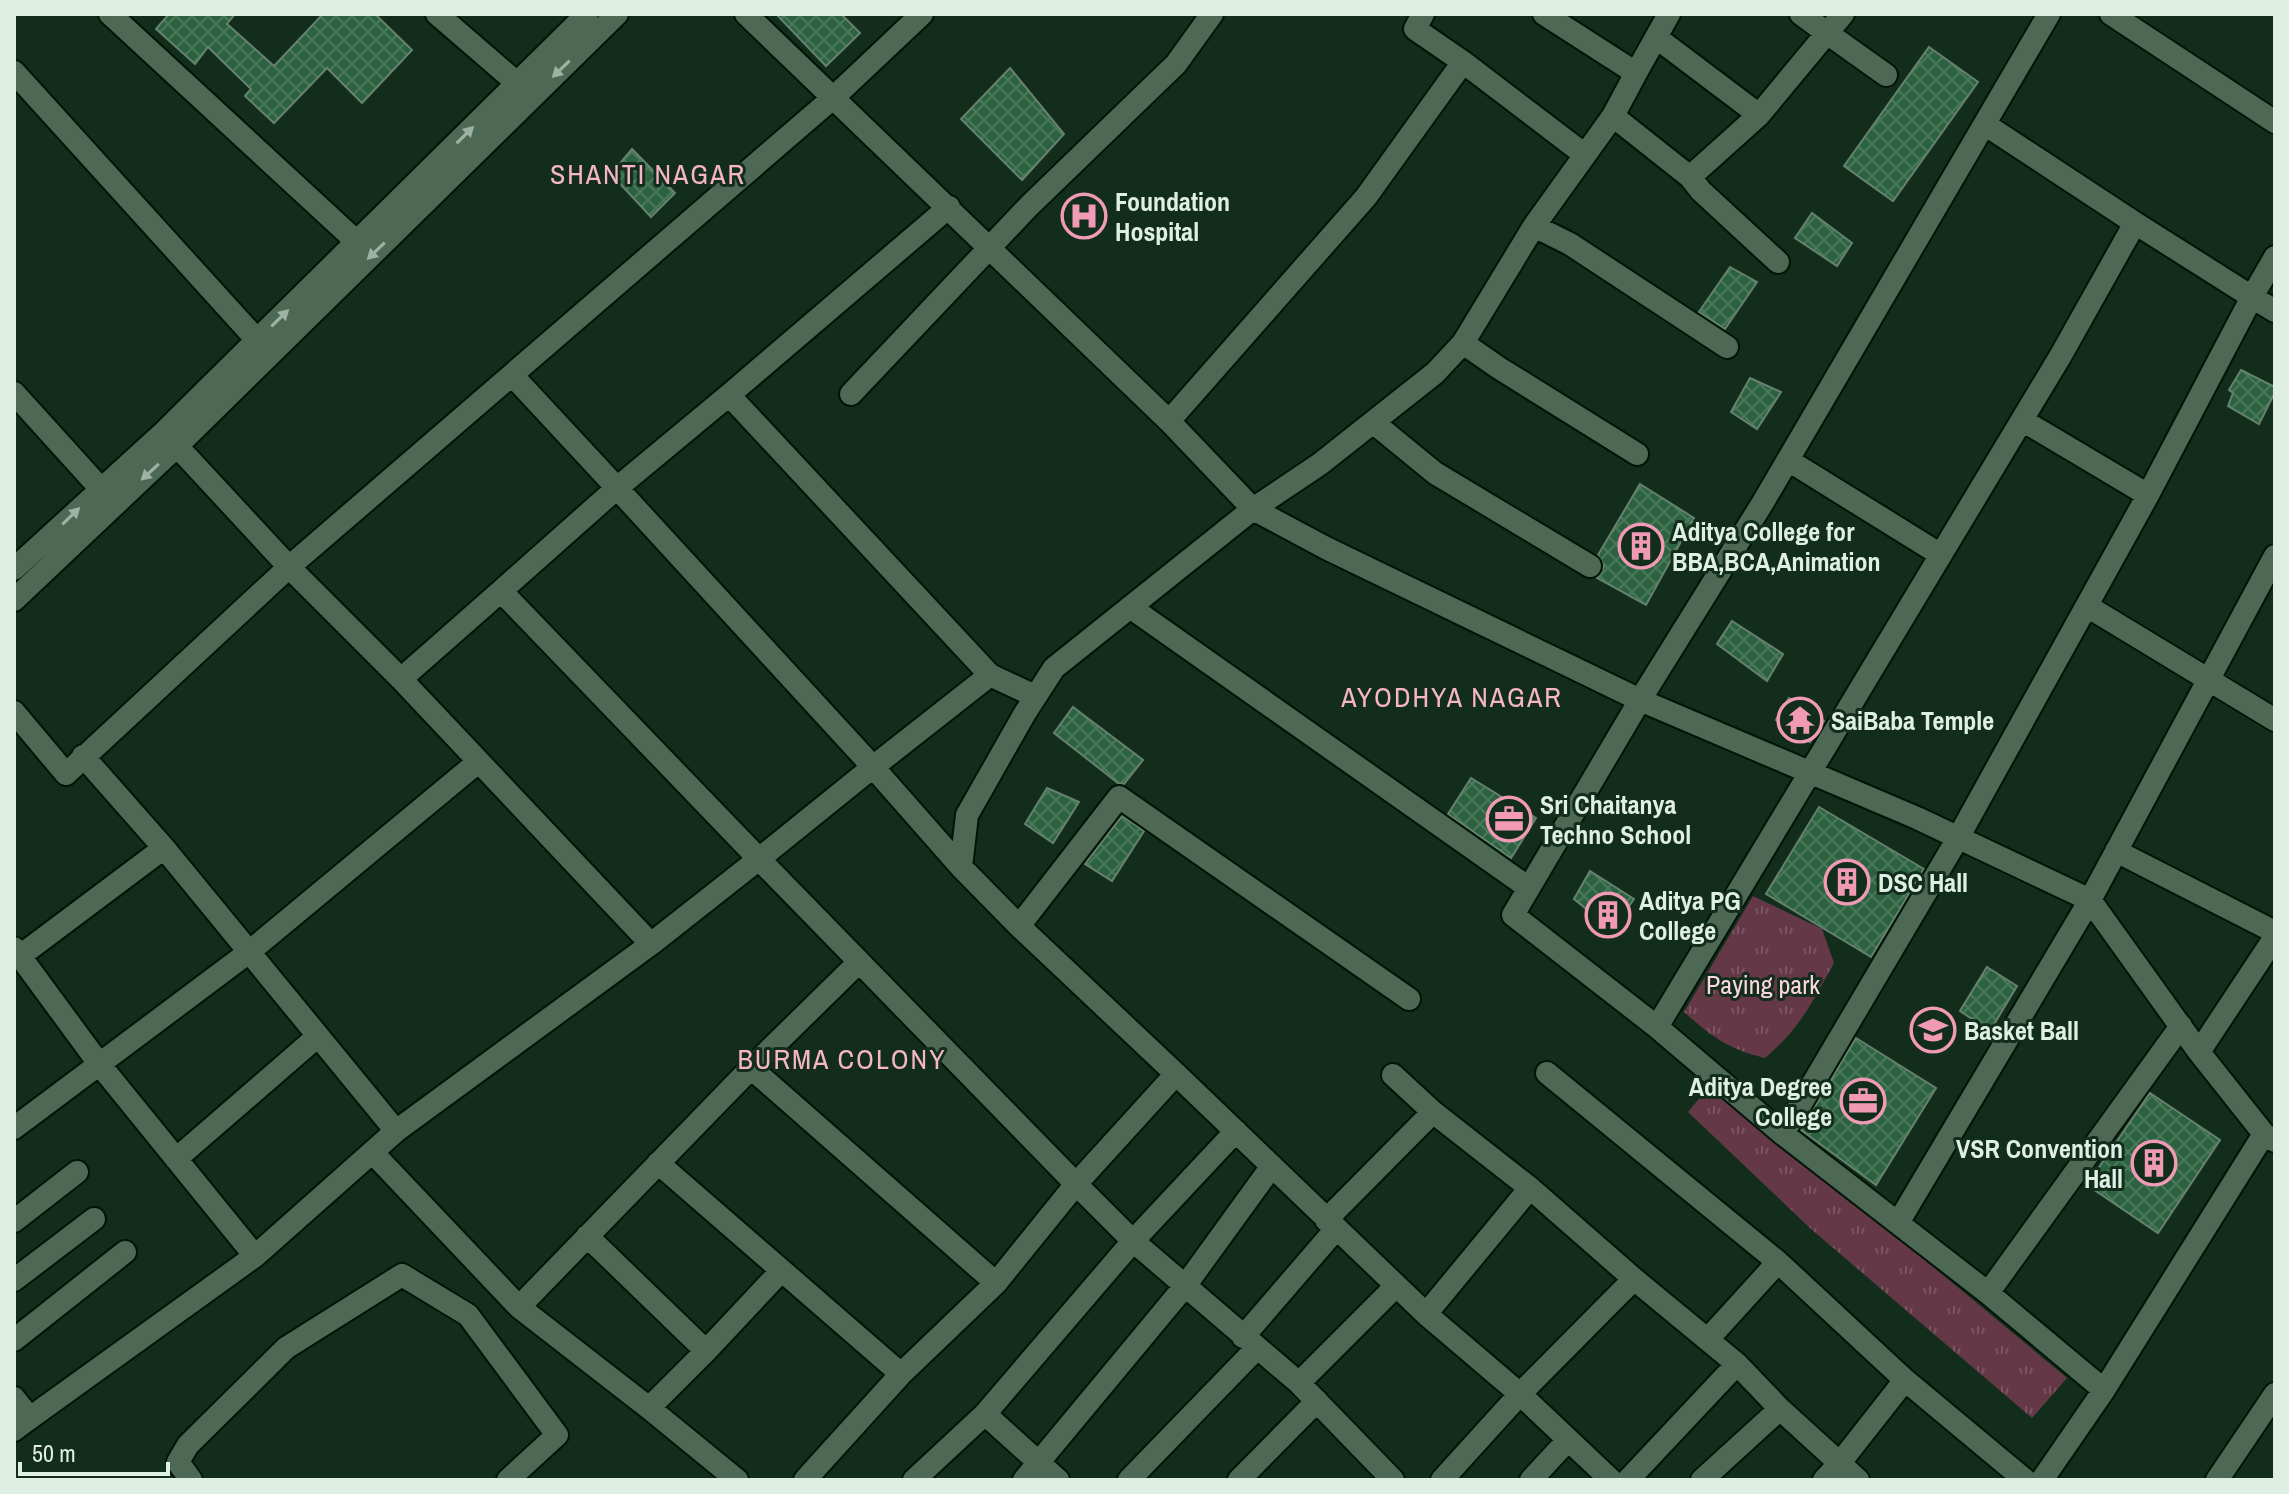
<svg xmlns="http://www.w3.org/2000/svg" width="2289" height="1494" viewBox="0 0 2289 1494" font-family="'Archivo Narrow',sans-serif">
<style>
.park{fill:url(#park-tufts)}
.building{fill:url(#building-cross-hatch);stroke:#66826e;stroke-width:2}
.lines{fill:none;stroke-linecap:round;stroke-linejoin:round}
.minor-casing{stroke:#001506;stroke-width:26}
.minor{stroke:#4d6855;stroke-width:22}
.oneway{fill:#9eb2a4}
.labels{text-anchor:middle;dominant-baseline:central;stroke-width:6;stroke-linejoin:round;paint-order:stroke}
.poi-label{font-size:26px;font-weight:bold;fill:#e0efe4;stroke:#132d1c;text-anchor:start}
.park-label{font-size:26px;fill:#fcd6e0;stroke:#132d1c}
.neighbourhood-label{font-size:28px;letter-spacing:2px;fill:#f7b5c8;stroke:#132d1c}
</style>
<defs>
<pattern id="park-tufts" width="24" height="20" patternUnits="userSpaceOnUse" patternTransform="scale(2)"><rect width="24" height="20" fill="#653847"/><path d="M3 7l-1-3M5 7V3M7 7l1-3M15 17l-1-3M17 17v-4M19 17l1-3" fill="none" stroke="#7b5561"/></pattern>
<pattern id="building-cross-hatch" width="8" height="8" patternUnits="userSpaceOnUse" patternTransform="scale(2)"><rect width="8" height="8" fill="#2c6240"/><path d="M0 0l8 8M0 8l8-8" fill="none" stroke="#4a795b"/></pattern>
</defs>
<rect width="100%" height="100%" fill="#132d1c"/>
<path class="park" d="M 1753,896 L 1822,929 L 1834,963 C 1813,1001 1799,1030 1765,1058 C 1728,1049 1712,1037 1684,1012 Z
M 1712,1083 L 2067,1378 L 2032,1418 L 1811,1229 L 1688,1112 Z"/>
<path class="building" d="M 169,14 L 235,14 L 227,24 L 274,66 L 323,14 L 375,14 L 412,50 L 362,103 L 327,68 L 274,123 L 245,96 L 251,89 L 208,47 L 195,64 L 156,29 Z
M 776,14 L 841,14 L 860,33 L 826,66 Z
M 1929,47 L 1978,82 L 1893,201 L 1844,166 Z
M 1010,68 L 1064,134 L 1022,180 L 961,119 Z
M 632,149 L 675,193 L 651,217 L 611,174 Z
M 1812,213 L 1852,243 L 1837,266 L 1795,238 Z
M 1730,267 L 1757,282 L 1725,329 L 1699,312 Z
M 2241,370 L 2275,387 L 2275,392 L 2259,424 L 2228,406 L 2233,393 L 2229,390 Z
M 1750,378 L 1781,392 L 1757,429 L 1731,412 Z
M 1640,484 L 1694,518 L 1646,605 L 1597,578 L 1604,567 L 1598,555 Z
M 1732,621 L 1783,654 L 1767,681 L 1717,644 Z
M 1789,698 L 1824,721 L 1810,742 L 1776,720 Z
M 1073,707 L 1143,760 L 1124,784 L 1118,783 L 1054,733 Z
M 1471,778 L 1536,818 L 1511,858 L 1448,814 Z
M 1047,788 L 1079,802 L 1053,843 L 1025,824 Z
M 1819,807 L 1924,869 L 1871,957 L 1766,894 Z
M 1122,816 L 1144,831 L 1112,881 L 1085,864 Z
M 1590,871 L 1634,899 L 1612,930 L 1574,899 Z
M 1987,967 L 2017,986 L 1990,1031 L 1960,1011 Z
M 1856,1038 L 1936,1088 L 1876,1185 L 1801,1130 Z
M 2150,1093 L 2220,1140 L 2158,1233 L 2087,1185 Z"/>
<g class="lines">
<g class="minor-casing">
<path id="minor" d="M 110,14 L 357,242
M 437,14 L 518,84
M 746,14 L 1169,421 L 1253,509 L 1326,548 L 1640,700 L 1917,818 L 2090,900 L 2199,1052 L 2264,1134 L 2275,1141
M 1423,14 L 1415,29 L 1463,62
M 1544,14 L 1636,73 L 1613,116 L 1585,155
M 1801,14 L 1827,33 L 1843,14
M 2049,14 L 1762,504 L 1640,700 L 1513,915 L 1657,1027 L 1783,1134 L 1988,1293 L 2104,1390
M 2111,14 L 2275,122
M 1657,38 L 1759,115 L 1690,177
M 14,72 L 257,340
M 1636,73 L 1669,14
M 1759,115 L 1827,33 L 1886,75
M 1613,116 L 1690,177 L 1701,191 L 1778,262
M 1534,226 L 1570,244 L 1727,347
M 2275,257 L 2252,297 L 2275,311
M 1463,343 L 1499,368 L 1637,454
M 512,375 L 617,488 L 729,395 L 990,675 L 873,767 L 961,867 L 967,815 L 1025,713 L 1054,668 L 1253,509 L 1320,464 L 1435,373 L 1463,343 L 1534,226 L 1585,155 L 1463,62 L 1366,197 L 1169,421
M 14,393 L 100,488
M 851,394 L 1029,206 L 1176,64 L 1212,14
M 729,395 L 949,207
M 2022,420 L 2148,495
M 1374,423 L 1435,473 L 1590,566
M 164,432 L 289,567 L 834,97 L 922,14
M 1788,460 L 1941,555
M 14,569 L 164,432 L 587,14
M 501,591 L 617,488 L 873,767 L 759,859 L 1076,1184 L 1176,1074 L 1019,926 L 961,867
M 14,600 L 177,446 L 617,14
M 2087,606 L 2275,720
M 1130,607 L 1529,888
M 990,675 L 1035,696
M 401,679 L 501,591 L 759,859 L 651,944
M 14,712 L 66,774 L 289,567 L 401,679 L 651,944 L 396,1131 L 255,1256 L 30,1418
M 83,756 L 164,848 L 396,1131
M 2116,851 L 2275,932
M 1019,926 L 1119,797 L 1409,999
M 14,948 L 100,1065 L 255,1256
M 20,956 L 164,848
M 1657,1027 L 2061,355 L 2135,223 L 1986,125
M 2199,1052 L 2275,937
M 751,1068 L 996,1283
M 1547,1073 L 1778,1262
M 1176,1074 L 1426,1314 L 1520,1394 L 1442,1480
M 1393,1075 L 1433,1112 L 1530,1188 L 1634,1279
M 14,1128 L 249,952 L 478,762
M 1783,1134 L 1958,838 L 2148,495 L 2252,297 L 2135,223
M 373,1153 L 519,1307 L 751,1068 L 859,962
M 176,1159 L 318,1036
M 658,1163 L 901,1374 L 996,1283 L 1076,1184 L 1133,1241 L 1299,1383 L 1393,1480
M 1326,1220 L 1433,1112
M 14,1221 L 77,1172
M 1898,1223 L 2090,900 L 2275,556
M 587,1236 L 706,1351 L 781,1271
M 14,1280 L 94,1219
M 1988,1293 L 2181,1026
M 519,1307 L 649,1408 L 706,1351
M 1426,1314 L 1530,1188
M 1243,1337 L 1336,1229
M 1708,1339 L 1778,1262 L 1905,1380 L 2025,1480
M 14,1340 L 125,1252
M 1299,1383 L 1396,1286
M 14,1398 L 30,1418 L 14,1430
M 649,1408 L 737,1480
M 1780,1409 L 1858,1480
M 191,1480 L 178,1462 L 188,1445 L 286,1348 L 402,1275 L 468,1315 L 557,1435 L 508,1480
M 805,1480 L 901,1374
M 914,1480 L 985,1414
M 1024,1480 L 1185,1286 L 1272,1166
M 1058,1480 L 985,1414 L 1133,1241 L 1236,1131
M 1129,1480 L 1257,1348
M 1239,1480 L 1317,1401
M 1531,1480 L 1568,1440
M 1611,1480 L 1520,1394 L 1634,1279 L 1737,1364 L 1628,1480
M 1702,1480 L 1780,1409 L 1737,1364
M 1824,1480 L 1839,1464 L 1905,1380
M 2042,1480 L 2104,1390 L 2264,1134
M 2217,1480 L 2275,1394"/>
</g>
<use href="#minor" class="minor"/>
</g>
<defs><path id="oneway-solid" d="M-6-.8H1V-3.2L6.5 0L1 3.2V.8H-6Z" transform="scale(2)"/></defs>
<g class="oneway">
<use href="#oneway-solid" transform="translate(561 69) rotate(136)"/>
<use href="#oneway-solid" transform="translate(465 135) rotate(-45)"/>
<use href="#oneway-solid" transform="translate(376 251) rotate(136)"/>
<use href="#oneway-solid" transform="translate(280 318) rotate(-44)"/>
<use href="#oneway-solid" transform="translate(150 472) rotate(137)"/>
<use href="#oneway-solid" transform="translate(71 516) rotate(-44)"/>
</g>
<defs>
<g id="hospital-ring" transform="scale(2.3)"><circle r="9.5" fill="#132d1c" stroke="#f09ab5" stroke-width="1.5"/><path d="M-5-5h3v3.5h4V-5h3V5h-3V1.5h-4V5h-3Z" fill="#f09ab5"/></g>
<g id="building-ring" transform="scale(2.3)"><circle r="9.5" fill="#132d1c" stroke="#f09ab5" stroke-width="1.5"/><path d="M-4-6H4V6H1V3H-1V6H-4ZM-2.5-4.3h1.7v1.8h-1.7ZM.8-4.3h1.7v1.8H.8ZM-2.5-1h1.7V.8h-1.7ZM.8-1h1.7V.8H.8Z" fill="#f09ab5"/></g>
<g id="temple-ring" transform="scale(2.3)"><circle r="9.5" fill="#132d1c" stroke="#f09ab5" stroke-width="1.5"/><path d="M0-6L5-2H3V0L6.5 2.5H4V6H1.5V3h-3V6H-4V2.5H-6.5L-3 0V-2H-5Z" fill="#f09ab5"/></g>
<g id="office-ring" transform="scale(2.3)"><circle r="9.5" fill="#132d1c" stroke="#f09ab5" stroke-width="1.5"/><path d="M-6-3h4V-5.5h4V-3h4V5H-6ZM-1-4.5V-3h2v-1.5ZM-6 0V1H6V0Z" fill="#f09ab5"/></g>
<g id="university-ring" transform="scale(2.3)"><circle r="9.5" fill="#132d1c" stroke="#f09ab5" stroke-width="1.5"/><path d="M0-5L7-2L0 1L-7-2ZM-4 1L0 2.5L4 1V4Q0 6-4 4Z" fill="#f09ab5"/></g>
</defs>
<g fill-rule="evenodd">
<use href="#hospital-ring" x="1084" y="216"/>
<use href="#building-ring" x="1641" y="546"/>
<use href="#temple-ring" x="1800" y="720"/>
<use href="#office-ring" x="1509" y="819"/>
<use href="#building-ring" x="1847" y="882"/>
<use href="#building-ring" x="1608" y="915"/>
<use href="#university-ring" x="1933" y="1030"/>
<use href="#office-ring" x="1863" y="1101"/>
<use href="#building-ring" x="2154" y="1163"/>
</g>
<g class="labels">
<g class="poi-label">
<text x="1115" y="201">Foundation<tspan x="1115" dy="30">Hospital</tspan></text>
<text x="1672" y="531">Aditya College for<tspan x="1672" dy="30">BBA,BCA,Animation</tspan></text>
<text x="1831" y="720">SaiBaba Temple</text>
<text x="1540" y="804">Sri Chaitanya<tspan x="1540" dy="30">Techno School</tspan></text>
<text x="1878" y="882">DSC Hall</text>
<text x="1639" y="900">Aditya PG<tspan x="1639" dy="30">College</tspan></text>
<text x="1964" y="1030">Basket Ball</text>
<text x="1832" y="1086" text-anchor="end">Aditya Degree<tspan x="1832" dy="30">College</tspan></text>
<text x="2123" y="1148" text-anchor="end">VSR Convention<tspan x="2123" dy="30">Hall</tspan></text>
</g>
<g class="park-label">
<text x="1763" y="984">Paying park</text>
</g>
<g class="neighbourhood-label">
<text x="648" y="174">SHANTI NAGAR</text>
<text x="1452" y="697">AYODHYA NAGAR</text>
<text x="842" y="1059">BURMA COLONY</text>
</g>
</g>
<rect width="2289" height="1494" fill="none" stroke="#e0efe4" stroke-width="32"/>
<path d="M20 1462v12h148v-12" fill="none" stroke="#e0efe4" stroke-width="4"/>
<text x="32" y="1462" font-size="24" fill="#e0efe4" stroke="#132d1c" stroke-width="6" paint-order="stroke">50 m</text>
</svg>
